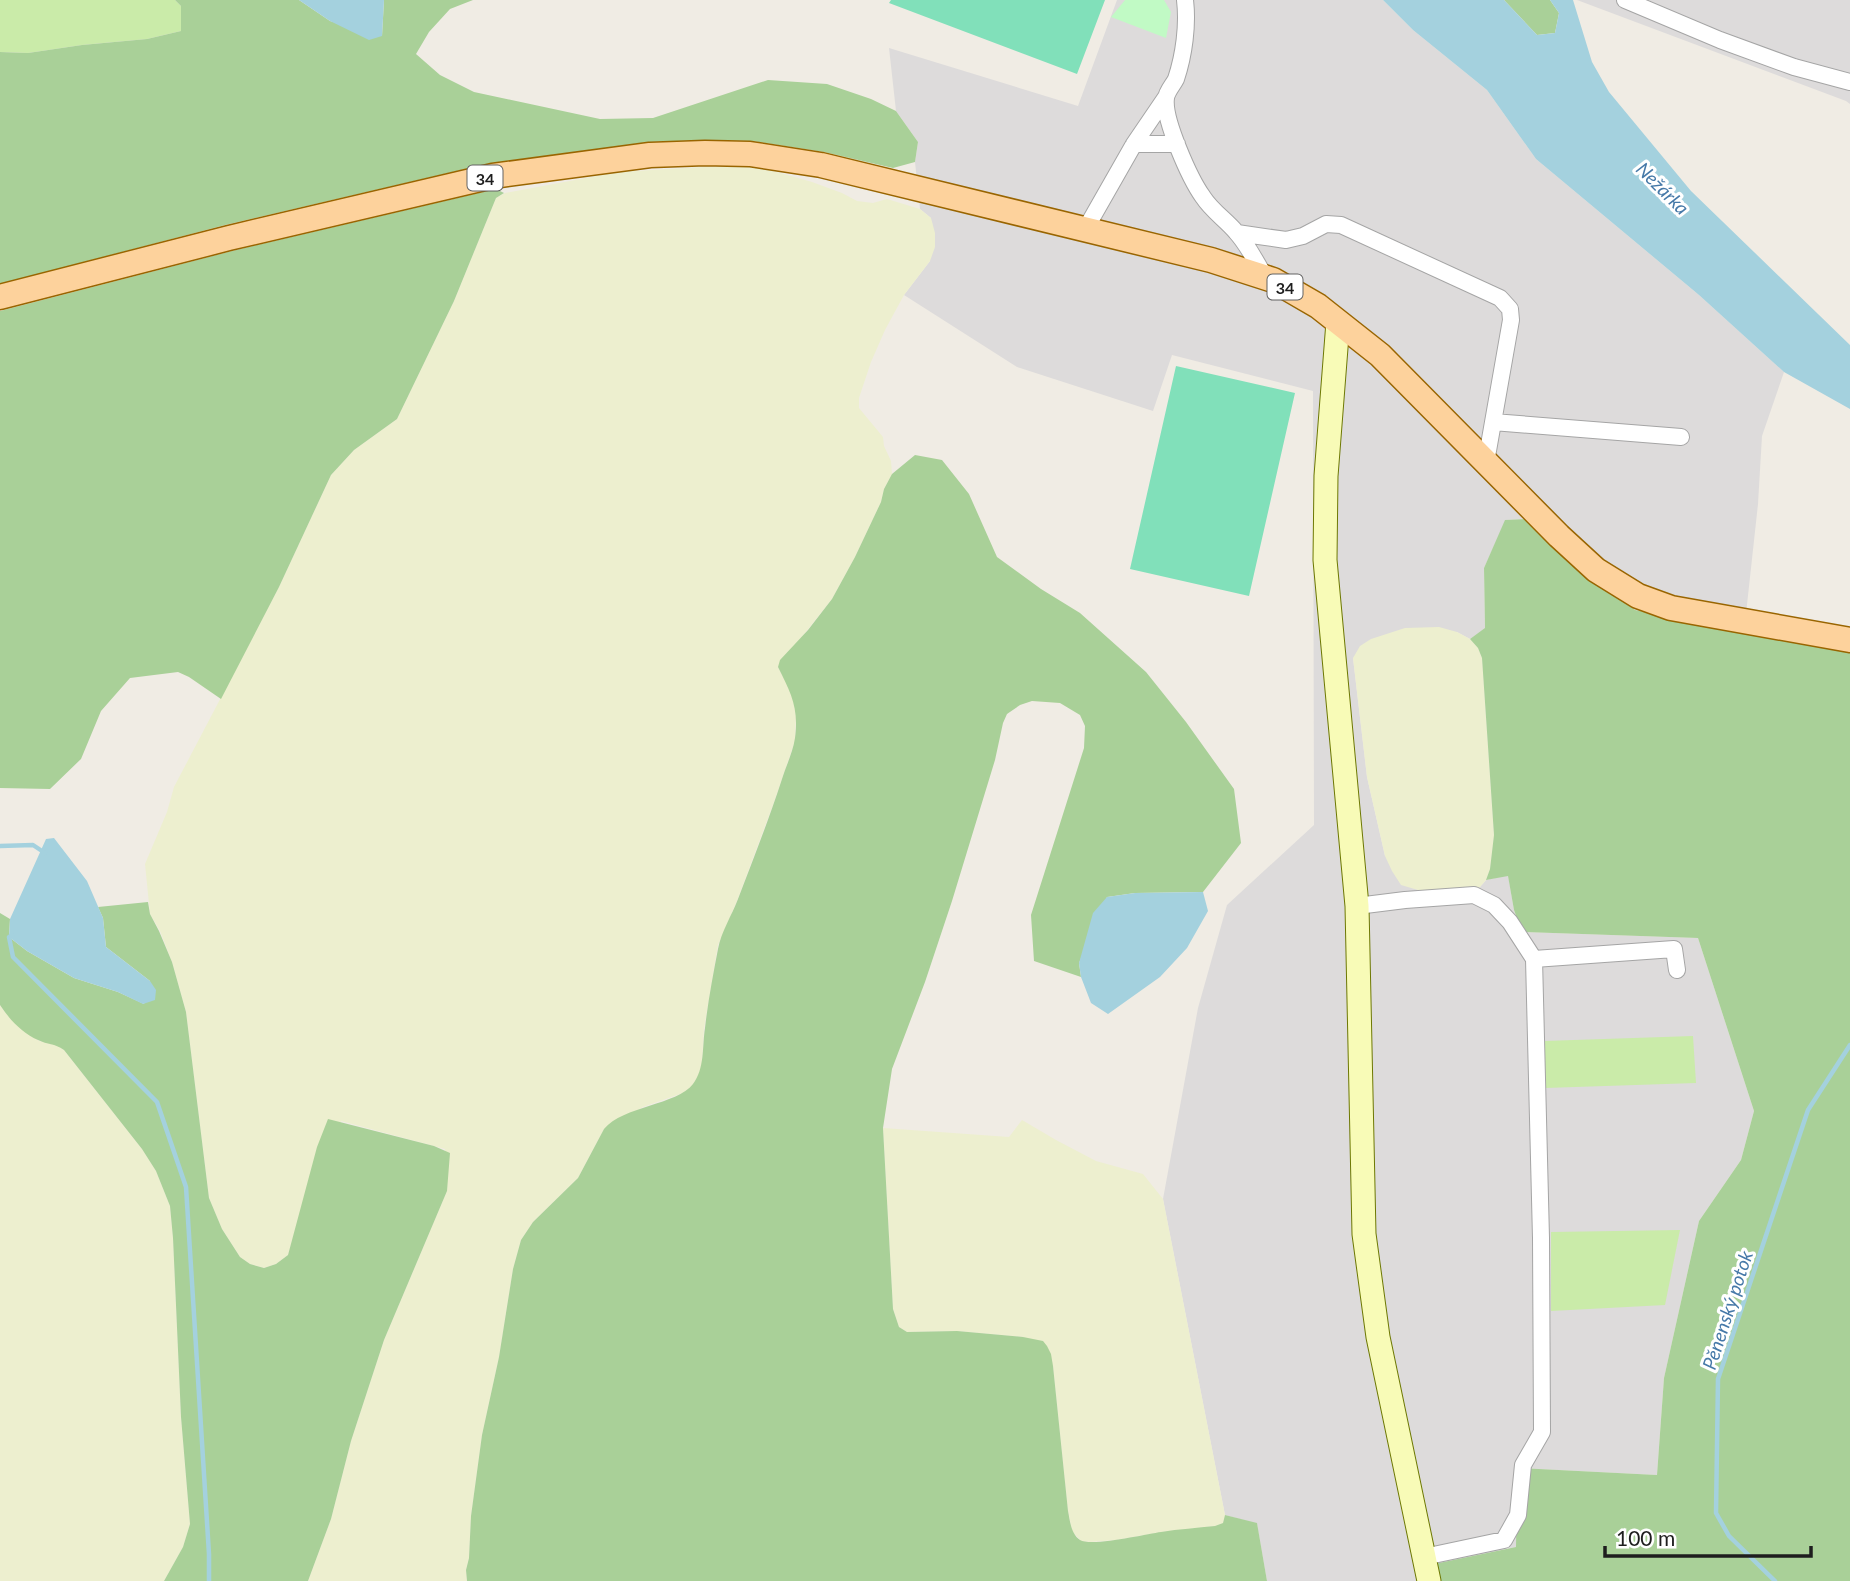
<svg xmlns="http://www.w3.org/2000/svg" width="1850" height="1581" viewBox="0 0 1850 1581" font-family="Lato,sans-serif">
<style>
.residential{fill:#dddbdb}
.farmland{fill:#edefcf}
.grass{fill:#caeba9}
.forest{fill:#a9d098}
.park{fill:#c1fac5}
.pitch{fill:#81e0ba}
.water{fill:#a4d1de}
.lines{fill:none;stroke-linecap:round;stroke-linejoin:round}
.stream{stroke:#a4d1de;stroke-width:4.5}
.street-casing{stroke:#a5a5a5;stroke-width:18}
.secondary-casing{stroke:#6d7803;stroke-width:25}
.primary-casing{stroke:#996500;stroke-width:27}
.street{stroke:#fff;stroke-width:16}
.secondary{stroke:#f8fbb7;stroke-width:23}
.primary{stroke:#fdd29c;stroke-width:24}
.labels{text-anchor:middle;dominant-baseline:central;stroke-width:6;stroke-linejoin:round;paint-order:stroke}
.shield{fill:#fff;stroke:#626262;stroke-width:2}
.shield-label{font-size:16px;font-weight:bold;fill:#1e1e1e}
.water-label{font-size:19px;font-style:italic;fill:#4679a8;stroke:#fff}
</style>
<rect width="100%" height="100%" fill="#f0ece4"/>
<path class="residential" d="M 1117,0 L 1383,0 L 1413,30 L 1487,90 L 1536,159 L 1699,295 L 1784,372 L 1762,436 L 1758,504 L 1744,632 L 1635,610 L 1597,584 L 1528,519 L 1506,520 L 1484,568 L 1485,629 L 1470,639 L 1457,632 L 1353,658 L 1367,777 L 1385,856 L 1480,887 L 1486,880 L 1508,875 L 1514,910 L 1522,932 L 1698,938 L 1754,1111 L 1741,1160 L 1699,1221 L 1664,1378 L 1657,1475 L 1517,1468 L 1516,1547 L 1434,1564 L 1438,1581 L 1267,1581 L 1257,1524 L 1225,1515 L 1163,1199 L 1198,1008 L 1227,905 L 1314,825 L 1313,391 L 1172,355 L 1153,411 L 1017,367 L 904,295 L 930,261 L 931,218 L 920,209 L 915,162 L 918,142 L 896,111 L 889,48 L 1078,106 Z
M 1577,0 L 1850,0 L 1850,104 L 1846,101 Z"/>
<path class="farmland" d="M 703,167 L 759,167 L 812,182 L 842,193 L 857,201 L 873,203 L 887,199 L 920,209 L 931,218 L 935,233 L 935,247 L 930,261 L 904,295 L 885,330 L 871,362 L 859,398 L 859,408 L 883,437 L 884,446 L 891,461 L 892,474 L 884,489 L 881,502 L 855,557 L 832,599 L 778,667 L 793,696 L 796,716 L 795,741 L 773,805 L 737,901 L 718,945 L 704,1029 L 702,1065 L 698,1078 L 691,1087 L 683,1093 L 643,1107 L 604,1129 L 578,1178 L 533,1222 L 521,1240 L 513,1269 L 499,1357 L 482,1435 L 471,1516 L 469,1558 L 466,1570 L 467,1581 L 308,1581 L 331,1519 L 351,1441 L 384,1340 L 447,1191 L 445,1149 L 341,1121 L 301,1211 L 288,1255 L 276,1264 L 264,1268 L 250,1264 L 240,1257 L 222,1229 L 209,1198 L 186,1012 L 172,962 L 160,931 L 150,914 L 145,864 L 167,812 L 174,787 L 279,587 L 331,475 L 354,450 L 397,419 L 454,301 L 496,198 L 505,193 L 618,172 Z
M 1439,627 L 1457,632 L 1470,639 L 1478,648 L 1482,658 L 1494,836 L 1490,869 L 1486,880 L 1480,887 L 1467,891 L 1418,890 L 1401,885 L 1392,871 L 1385,856 L 1367,777 L 1353,658 L 1360,646 L 1371,639 L 1405,628 Z
M 0,1005 L 4,1011 L 39,1041 L 55,1044 L 64,1050 L 142,1149 L 156,1171 L 170,1206 L 173,1238 L 181,1417 L 190,1524 L 183,1547 L 164,1581 L 0,1581 Z
M 1022,1120 L 1056,1140 L 1096,1161 L 1143,1174 L 1163,1199 L 1225,1515 L 1223,1523 L 1215,1526 L 1162,1532 L 1116,1540 L 1090,1542 L 1081,1541 L 1072,1531 L 1068,1511 L 1053,1366 L 1023,1337 L 957,1331 L 907,1332 L 899,1327 L 893,1309 L 883,1128 L 1009,1137 Z"/>
<path class="grass" d="M 0,0 L 175,0 L 181,6 L 181,31 L 147,39 L 82,45 L 28,53 L 0,52 Z
M 1693,1036 L 1696,1083 L 1545,1088 L 1544,1041 Z
M 1680,1230 L 1665,1305 L 1551,1311 L 1551,1232 Z"/>
<path class="forest" d="M 175,0 L 299,0 L 330,21 L 382,36 L 384,0 L 473,0 L 450,9 L 429,32 L 416,54 L 440,75 L 474,92 L 600,119 L 653,118 L 768,80 L 827,84 L 871,99 L 896,111 L 918,142 L 915,162 L 893,168 L 824,152 L 752,141 L 705,140 L 649,142 L 491,163 L 225,225 L 0,284 L 0,52 L 28,53 L 82,45 L 147,39 L 181,31 L 181,6 Z
M 1504,0 L 1550,0 L 1559,13 L 1555,33 L 1537,35 Z
M 496,189 L 504,193 L 496,198 L 454,301 L 397,419 L 354,450 L 331,475 L 279,587 L 221,699 L 189,677 L 178,672 L 130,678 L 101,711 L 81,759 L 50,789 L 0,788 L 0,311 L 232,251 Z
M 915,455 L 942,460 L 969,494 L 997,557 L 1041,589 L 1080,613 L 1146,672 L 1186,722 L 1234,789 L 1241,843 L 1203,892 L 1135,893 L 1107,897 L 1079,963 L 1081,977 L 1034,961 L 1031,915 L 1084,748 L 1085,726 L 1080,715 L 1060,703 L 1032,701 L 1020,705 L 1007,714 L 1003,723 L 995,760 L 952,901 L 925,982 L 892,1069 L 883,1128 L 893,1309 L 899,1327 L 907,1332 L 957,1331 L 1023,1337 L 1043,1341 L 1047,1346 L 1051,1354 L 1053,1366 L 1068,1511 C 1070,1521 1071,1534 1080,1540 C 1092,1547 1146,1534 1161,1532 C 1179,1529 1197,1528 1215,1526 L 1223,1523 L 1225,1515 L 1257,1523 L 1267,1581 L 467,1581 L 466,1570 L 469,1558 L 471,1516 L 482,1435 L 499,1357 L 513,1269 L 521,1240 L 533,1222 L 578,1178 L 604,1129 C 623,1106 677,1105 693,1084 C 705,1068 702,1047 705,1028 C 708,1001 713,975 718,949 C 721,932 732,915 738,899 C 753,860 769,819 782,779 C 786,766 793,752 795,738 C 799,708 791,693 778,667 L 780,660 L 808,630 L 832,599 L 855,557 L 881,502 L 884,489 L 892,474 Z
M 1528,519 L 1597,583 L 1635,610 L 1744,632 L 1850,651 L 1850,1581 L 1438,1581 L 1434,1564 L 1516,1547 L 1517,1468 L 1657,1475 L 1664,1378 L 1699,1221 L 1741,1160 L 1754,1111 L 1698,938 L 1522,932 L 1514,910 L 1508,876 L 1486,880 L 1490,869 L 1494,835 L 1482,658 L 1478,648 L 1470,639 L 1485,628 L 1484,568 L 1505,520 Z
M 148,902 L 150,914 L 159,931 L 172,962 L 186,1012 L 209,1198 L 222,1229 L 240,1257 L 250,1264 L 264,1268 L 276,1264 L 288,1255 L 317,1147 L 328,1119 L 434,1146 L 450,1153 L 447,1191 L 384,1340 L 351,1441 L 331,1519 L 308,1581 L 164,1581 L 183,1547 L 190,1524 L 181,1417 L 173,1238 L 170,1206 L 156,1171 L 142,1149 L 64,1050 C 54,1043 48,1045 38,1040 C 22,1033 9,1019 0,1005 L 0,913 L 10,919 L 9,937 L 27,951 L 74,978 L 118,992 L 144,1004 L 150,981 L 106,947 L 103,918 L 98,907 Z"/>
<path class="park" d="M 1125,0 L 1164,0 L 1171,12 L 1166,38 L 1111,17 Z"/>
<path class="pitch" d="M 891,0 L 1105,0 L 1077,74 L 889,3 Z
M 1176,366 L 1295,393 L 1249,596 L 1130,569 Z"/>
<path class="water" d="M 299,0 L 384,0 L 382,36 L 369,40 L 330,21 Z
M 1383,0 L 1504,0 L 1537,35 L 1555,33 L 1559,13 L 1550,0 L 1573,0 L 1592,62 L 1609,92 L 1691,191 L 1850,345 L 1850,409 L 1784,372 L 1699,295 L 1536,159 L 1487,90 L 1413,30 Z
M 54,838 L 87,881 L 103,918 L 106,947 L 150,981 L 156,990 L 155,1000 L 143,1004 L 118,992 L 74,978 L 27,951 L 9,937 L 10,919 L 46,839 Z
M 1203,892 L 1208,911 L 1187,948 L 1160,977 L 1108,1014 L 1091,1003 L 1081,977 L 1079,963 L 1093,913 L 1107,897 L 1135,893 Z"/>
<g class="lines">
<path class="stream" d="M 0,846 L 33,845 L 45,853
M 12,935 L 9,937 L 13,957 L 157,1102 L 186,1187 L 209,1554 L 209,1581
M 1775,1581 L 1729,1536 L 1716,1513 L 1718,1379 L 1808,1110 L 1850,1045"/>
<g class="street-casing">
<path id="street" d="M 1185,0 C 1188,25 1184,55 1176,79 C 1173,85 1167,91 1166,98 C 1163,119 1190,179 1203,197 C 1212,211 1226,220 1236,232 C 1248,245 1256,262 1265,277
M 1625,0 L 1720,40 L 1794,67 L 1850,82
M 1134,144 L 1177,144
M 1085,230 L 1134,144 L 1166,97
M 1237,233 L 1286,240 L 1303,236 L 1326,224 L 1341,225 L 1500,298 L 1510,309 L 1511,320 L 1486,462
M 1493,422 L 1681,437
M 1357,906 L 1405,900 L 1474,895 L 1494,905 L 1510,922 L 1534,959 L 1541,1238 L 1542,1432 L 1523,1465 L 1518,1515 L 1504,1540 L 1424,1557
M 1534,959 L 1674,949 L 1677,970"/>
</g>
<g class="secondary-casing">
<path id="secondary" d="M 1338,322 L 1326,476 L 1325,560 L 1357,906 L 1364,1234 L 1378,1337 L 1429,1581"/>
</g>
<g class="primary-casing">
<path id="primary" d="M 0,297 L 229,238 L 493,176 L 650,155 L 705,153 L 750,154 L 821,165 L 1211,260 L 1273,280 L 1318,306 L 1380,355 L 1559,536 L 1596,570 L 1638,596 L 1671,608 L 1850,640"/>
</g>
<use href="#street" class="street"/>
<use href="#secondary" class="secondary"/>
<use href="#primary" class="primary"/>
</g>
<g class="labels">
<g class="shield">
<rect x="467.5" y="165.5" width="35" height="25" rx="5"/>
<rect x="1267.5" y="274.5" width="35" height="25" rx="5"/>
</g>
<g class="shield-label">
<text x="485" y="178">34</text>
<text x="1285" y="287">34</text>
</g>
<g class="water-label">
<text transform="translate(1663 188) rotate(45)">Nežárka</text>
<text transform="translate(1727 1310) rotate(-72)">Pěnenský potok</text>
</g>
</g>
<path d="M1605 1546v10h206v-10" fill="none" stroke="#1e1e1e" stroke-width="3.5"/>
<text x="1616" y="1546" font-size="21" fill="#1e1e1e" stroke="#ffffff" stroke-width="5" paint-order="stroke">100 m</text>
</svg>
